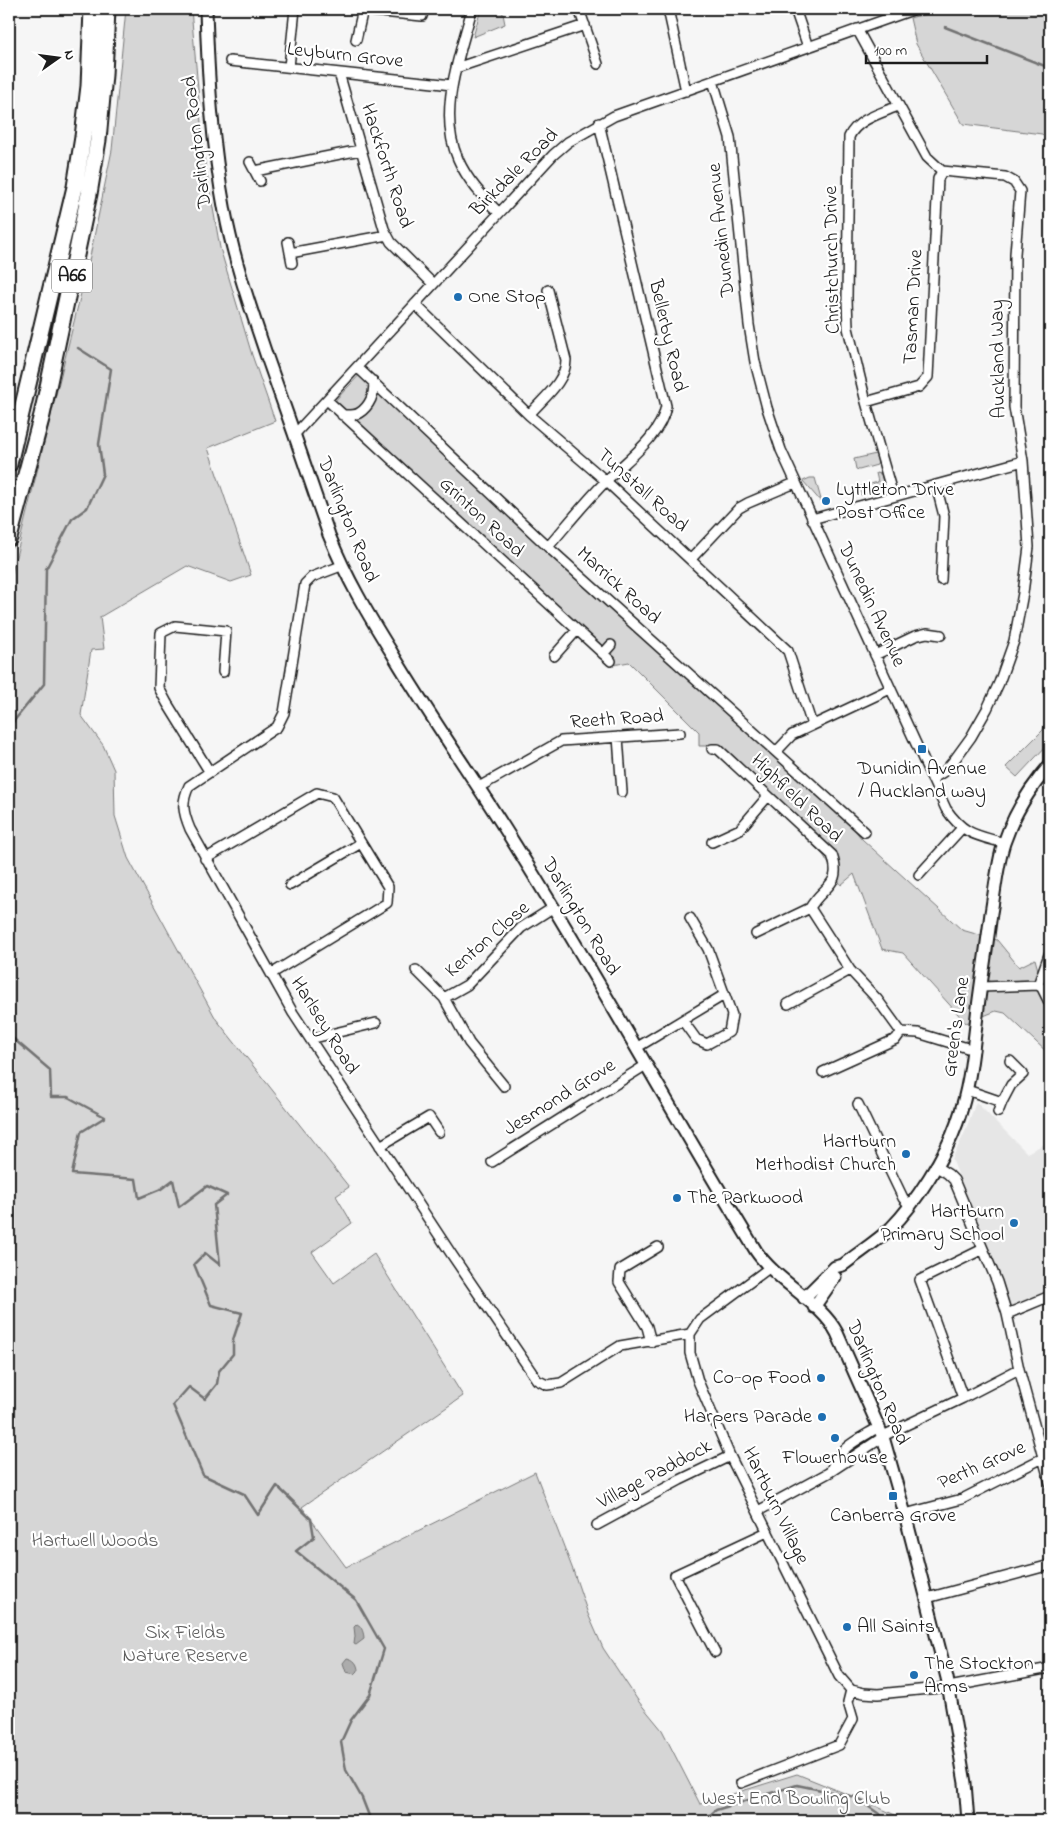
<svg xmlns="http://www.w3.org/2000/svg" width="1059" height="1830" viewBox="0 0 1059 1830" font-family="'Indie Flower',sans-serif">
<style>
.built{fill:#e6e6e6}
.green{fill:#d6d6d6;stroke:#797979}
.water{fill:#acacac;stroke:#727272}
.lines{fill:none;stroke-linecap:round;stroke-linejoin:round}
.stream{stroke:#727272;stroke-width:2.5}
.minor-casing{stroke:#1c1c1c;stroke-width:12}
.tertiary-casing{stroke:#1c1c1c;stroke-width:15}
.trunk-casing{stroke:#1c1c1c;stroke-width:19}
.minor{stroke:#fff;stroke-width:9}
.tertiary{stroke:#fff;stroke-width:11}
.trunk{stroke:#fff;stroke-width:15}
.poi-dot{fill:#1f6fb2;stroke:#fff;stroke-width:2}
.labels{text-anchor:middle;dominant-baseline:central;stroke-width:4.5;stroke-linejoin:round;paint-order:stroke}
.shield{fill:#fff;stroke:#606060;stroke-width:1}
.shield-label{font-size:19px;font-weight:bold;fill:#1c1c1c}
.street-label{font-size:20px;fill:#1c1c1c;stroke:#fff}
.poi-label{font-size:20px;fill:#1c1c1c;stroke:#fff;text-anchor:start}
.park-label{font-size:20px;fill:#5d5d5d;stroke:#fff}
</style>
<rect width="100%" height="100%" fill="#f6f6f6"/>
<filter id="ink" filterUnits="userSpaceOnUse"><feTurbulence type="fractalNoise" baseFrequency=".02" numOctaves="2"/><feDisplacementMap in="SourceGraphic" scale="10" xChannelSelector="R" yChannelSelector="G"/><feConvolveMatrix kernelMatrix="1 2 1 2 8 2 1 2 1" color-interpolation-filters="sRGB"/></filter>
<g filter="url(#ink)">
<path class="built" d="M 976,1102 L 1027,1153 L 1050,1141 L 1050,1291 L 1010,1309 L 1004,1287 L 952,1159 L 965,1132 Z"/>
<path class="green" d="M 126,9 L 191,9 L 204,157 L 220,248 L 252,355 L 275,421 L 208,448 L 251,575 L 231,582 L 187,566 L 100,617 L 104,649 L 91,650 L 81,715 L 103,745 L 114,770 L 115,816 L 128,858 L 216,1019 L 349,1187 L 336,1196 L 352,1223 L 312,1252 L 334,1283 L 374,1254 L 463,1396 L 302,1507 L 346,1567 L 535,1472 L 573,1570 L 588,1614 L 603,1648 L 639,1702 L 662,1730 L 700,1804 L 797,1774 L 869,1803 L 908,1821 L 9,1821 L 9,585 L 89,261 L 112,150 Z
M 481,9 L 502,9 L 505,24 L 473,37 Z
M 956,9 L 1050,9 L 1050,144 L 1042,134 L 963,124 L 916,44 L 910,18 C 926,13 941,14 956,9 Z
M 366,368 L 850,824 L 862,839 L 962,930 L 997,940 L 1019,967 L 1035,959 L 1045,996 L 1050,998 L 1050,1055 L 1005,1013 L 996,1011 L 966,1023 L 903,953 L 882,949 L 854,874 L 841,885 L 824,856 L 713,746 L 699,746 L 699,732 L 629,662 L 613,665 L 329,407 Z
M 876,454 L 878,462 L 877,465 L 859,470 L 856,469 L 854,459 Z
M 876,473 L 881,474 L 885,489 L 861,495 L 859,487 L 878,482 Z
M 810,478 L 815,478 L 822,503 L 803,481 Z
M 1050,702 L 1050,742 L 1017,777 L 1006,767 L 1043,730 Z"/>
<path class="water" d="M 357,1624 C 362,1626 364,1634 364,1639 L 356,1645 L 354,1644 L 355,1636 L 354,1627 Z
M 347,1658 C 354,1659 358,1664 358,1671 L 355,1674 L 346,1672 L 343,1663 Z"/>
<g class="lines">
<path class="stream" d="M 945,27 L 1050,68
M 9,318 L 10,318
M 9,727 L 44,684 L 46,569 L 72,519 L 87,508 L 103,474 L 99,444 L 111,369 L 78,348
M 9,1035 L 50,1070 L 51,1097 L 68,1097 L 105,1117 L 81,1132 L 72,1174 L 136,1179 L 139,1198 L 161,1189 L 173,1180 L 179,1207 L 207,1186 L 227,1195 L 214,1205 L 220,1265 L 205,1253 L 194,1264 L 211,1305 L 242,1313 L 233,1340 L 233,1354 L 219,1371 L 217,1384 L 205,1399 L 189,1387 L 173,1405 L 203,1475 L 244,1494 L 258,1515 L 277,1486 L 311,1519 L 314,1537 L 296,1551 L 356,1600 L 384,1649 L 370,1695 L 351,1720 L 341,1742 L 346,1770 L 362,1798 L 371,1821
M 703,1821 L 716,1810 L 797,1785 L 855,1797 L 889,1821"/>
<g class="minor-casing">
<path id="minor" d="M 472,9 C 460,55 437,112 458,159 C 467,180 483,197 499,213
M 579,9 L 598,64
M 668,9 L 686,91
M 795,9 L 808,47
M 362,10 L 422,16 L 424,9
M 857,29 L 927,157 L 942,171 L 1005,177 L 1014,182 L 1020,191 L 1015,254 L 1014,407 L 1023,461 L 1029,547 L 1023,593 L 1014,641 L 999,683 L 987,709 L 971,737 L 955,759 L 945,771 L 932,779
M 356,40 L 363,9
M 230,61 L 452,85
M 289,67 L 295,9
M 456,68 L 585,25
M 339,73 L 384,229 L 391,242 L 433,284
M 713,81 L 730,137 L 749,325 L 755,362 L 767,408 L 781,450 L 946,809 C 964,835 976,835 1004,843
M 250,162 L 260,181
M 255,171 L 360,150
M 288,242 L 292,263
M 290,253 L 387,235
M 415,304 L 529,415 L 606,481 L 788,651 L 812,725
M 357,367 L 548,547 L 865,832
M 327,400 L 611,661
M 866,402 L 919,387 L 928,377 L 938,179 L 942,171
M 342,415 C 348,415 354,416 359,413 C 369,407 376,393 373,381
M 529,415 C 542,399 566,382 566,360 L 548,290
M 294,435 L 553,155 L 568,142 L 614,116 L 915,9
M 936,485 L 944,516 L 941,580
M 893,496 L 866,402 L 848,328 L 847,299 L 849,137 C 857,119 882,113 898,106
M 812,519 L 1023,461
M 548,547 C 567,525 586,501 607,480 C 627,460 661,436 666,406 L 599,123
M 691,559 L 739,508 L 748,503 L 795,483
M 341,566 L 312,577 L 305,584 L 284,713 L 277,727 L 189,786 C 181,803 183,812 190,829 L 293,1013 L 452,1255 L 537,1380 L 547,1385 L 561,1383 L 620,1346 L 690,1334
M 603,654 L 611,645
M 875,655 L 915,636 L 927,633 L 941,635
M 554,656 L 577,630
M 618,737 L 622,792
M 712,749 L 718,749 L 832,855 C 843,886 823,885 810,908
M 776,752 L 792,735 L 890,689
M 209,771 L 167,703 L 159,688 L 161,633 L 175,626 L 226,631 L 223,672
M 479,787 L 561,741 L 680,733
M 712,842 L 740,829 L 768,796
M 205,859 L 317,793 L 333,797 L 388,887 L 387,903 L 271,974
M 919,875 L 962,828
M 290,885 L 361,843
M 810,908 L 850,970 L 877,999 L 901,1032 L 918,1033 L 974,1050
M 756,934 L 810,908
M 416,970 L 444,998
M 1038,985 L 1050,952
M 981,987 L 1038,985 L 1042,988 L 1050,1004
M 788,1004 L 850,970
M 683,1021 L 696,1039 L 707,1044 L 729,1032 L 732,1015 L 708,949 L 690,918
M 310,1039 L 376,1023
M 636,1048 L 724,995
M 823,1072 L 896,1039 L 901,1032
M 504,1086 L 469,1043 L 444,998 L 467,985 L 521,928 L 554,907
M 967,1090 L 1002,1102 L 1011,1085 L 1023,1074 L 1010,1061
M 858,1104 L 903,1198 L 910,1206
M 998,1112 L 1002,1102
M 380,1146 L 429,1117 L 439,1132
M 492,1162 L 646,1065
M 935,1166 L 948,1174 L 954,1180 L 997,1282 L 1007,1314 L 1019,1369 L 1050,1483
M 769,1268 L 700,1319 L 690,1334 L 690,1353 L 698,1381 L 730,1456 L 839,1676 L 851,1690 L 864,1693 L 878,1694 L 949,1687 L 1050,1668
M 1007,1314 L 1050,1296
M 651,1342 L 647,1327 L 619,1282 L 620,1270 L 658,1247
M 963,1398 L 920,1280 L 983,1249
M 883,1436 L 963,1398 L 1019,1369
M 830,1472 C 840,1446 856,1441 879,1427
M 758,1511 L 830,1472 L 883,1437
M 905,1514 L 962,1499 L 1043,1458
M 597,1525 L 680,1480 L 730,1456
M 927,1598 L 1050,1565
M 715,1652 L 675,1575 L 767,1532
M 741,1783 L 839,1745 L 853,1719 L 848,1702 L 851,1690"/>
</g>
<g class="tertiary-casing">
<path id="tertiary" d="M 206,9 C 208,77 212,144 225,212 C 234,261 251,309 267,357 C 288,416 309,476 329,535 C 347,579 367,613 392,653 C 430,717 473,777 512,840 C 597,975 673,1115 756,1251 C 777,1282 821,1302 837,1333 L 883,1437 L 905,1514 L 947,1678 L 965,1783 L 968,1821
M 804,1298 L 835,1267 L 843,1265 C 858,1253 876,1242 891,1228 C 915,1204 946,1155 957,1123 C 971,1084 973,1048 978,1007 C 982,976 987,945 991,913 C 995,890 997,865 1004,843 C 1014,813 1030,788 1050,765
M 814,1307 L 835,1277"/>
</g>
<g class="trunk-casing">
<path id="trunk" d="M 9,464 L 75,187 L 83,137 L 89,86 L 92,9
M 9,538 L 42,415 L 89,194 L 98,140 L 104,75 L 107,9"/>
</g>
<use href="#minor" class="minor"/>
<use href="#tertiary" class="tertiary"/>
<use href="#trunk" class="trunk"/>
</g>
</g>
<g class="poi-dot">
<circle cx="458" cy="297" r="5"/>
<circle cx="826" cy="501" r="5"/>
<rect x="917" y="744" width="10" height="10" rx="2.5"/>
<circle cx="906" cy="1154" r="5"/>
<circle cx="677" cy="1198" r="5"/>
<circle cx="1014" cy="1223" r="5"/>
<circle cx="821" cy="1378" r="5"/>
<circle cx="822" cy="1417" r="5"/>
<circle cx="835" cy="1438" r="5"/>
<rect x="888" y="1491" width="10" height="10" rx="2.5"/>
<circle cx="847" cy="1627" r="5"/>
<circle cx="914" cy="1675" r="5"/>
</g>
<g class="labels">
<rect class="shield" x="52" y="259.5" width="40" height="33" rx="4"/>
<g class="shield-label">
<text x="72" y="276">A66</text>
</g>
<g class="street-label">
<text transform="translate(345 56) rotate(6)">Leyburn Grove</text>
<text transform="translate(198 142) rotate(-97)">Darlington Road</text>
<text transform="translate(386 166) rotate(72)">Hackforth Road</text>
<text transform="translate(515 173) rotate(-45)">Birkdale Road</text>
<text transform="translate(722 230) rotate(-96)">Dunedin Avenue</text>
<text transform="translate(833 260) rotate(-91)">Christchurch Drive</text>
<text transform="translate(914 307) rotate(-87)">Tasman Drive</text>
<text transform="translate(667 336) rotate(77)">Bellerby Road</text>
<text transform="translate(999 359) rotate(-91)">Auckland Way</text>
<text transform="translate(642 491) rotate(42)">Tunstall Road</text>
<text transform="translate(481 518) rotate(43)">Grinton Road</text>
<text transform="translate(347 520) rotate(68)">Darlington Road</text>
<text transform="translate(618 586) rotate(42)">Marrick Road</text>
<text transform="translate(871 605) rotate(65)">Dunedin Avenue</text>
<text transform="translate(617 720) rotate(-4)">Reeth Road</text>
<text transform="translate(796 799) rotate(44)">Highfield Road</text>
<text transform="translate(580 917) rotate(59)">Darlington Road</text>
<text transform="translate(488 940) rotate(-41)">Kenton Close</text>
<text transform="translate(324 1026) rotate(58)">Harlsey Road</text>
<text transform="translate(957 1027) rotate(-82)">Green's Lane</text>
<text transform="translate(560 1098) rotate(-32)">Jesmond Grove</text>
<text transform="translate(877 1383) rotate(67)">Darlington Road</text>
<text transform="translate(982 1466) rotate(-24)">Perth Grove</text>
<text transform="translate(655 1475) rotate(-28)">Village Paddock</text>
<text transform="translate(775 1506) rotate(64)">Hartburn Village</text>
</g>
<g class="poi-label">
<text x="468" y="297">One Stop</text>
<text x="836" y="490">Lyttleton Drive<tspan x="836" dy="23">Post Office</tspan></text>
<text x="922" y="769" text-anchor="middle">Dunidin Avenue<tspan x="922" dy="23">/ Auckland way</tspan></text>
<text x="896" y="1142" text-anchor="end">Hartburn<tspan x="896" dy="23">Methodist Church</tspan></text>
<text x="687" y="1198">The Parkwood</text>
<text x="1004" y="1212" text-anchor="end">Hartburn<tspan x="1004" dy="23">Primary School</tspan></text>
<text x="811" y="1378" text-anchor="end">Co-op Food</text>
<text x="812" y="1417" text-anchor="end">Harpers Parade</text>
<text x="835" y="1458" text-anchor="middle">Flowerhouse</text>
<text x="893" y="1516" text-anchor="middle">Canberra Grove</text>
<text x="857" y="1627">All Saints</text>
<text x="924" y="1664">The Stockton<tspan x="924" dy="23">Arms</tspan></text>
</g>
<g class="park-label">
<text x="95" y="1541">Hartwell Woods</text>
<text x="185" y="1633">Six Fields<tspan x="185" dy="23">Nature Reserve</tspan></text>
<text x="796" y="1799">West End Bowling Club</text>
</g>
</g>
<rect width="1059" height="1830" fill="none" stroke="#fff" stroke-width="30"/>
<rect x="15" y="15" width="1029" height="1800" fill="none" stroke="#1c1c1c" stroke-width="2" filter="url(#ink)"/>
<g transform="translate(58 58) rotate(76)" stroke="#ffffff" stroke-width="4" paint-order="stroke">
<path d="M0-4L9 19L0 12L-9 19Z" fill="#1c1c1c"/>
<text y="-8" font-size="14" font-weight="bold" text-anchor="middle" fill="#1c1c1c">N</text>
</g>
<path d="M866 55v8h121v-8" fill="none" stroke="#1c1c1c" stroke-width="2.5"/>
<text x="874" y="55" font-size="15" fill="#1c1c1c" stroke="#ffffff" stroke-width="4" paint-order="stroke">100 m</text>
</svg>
